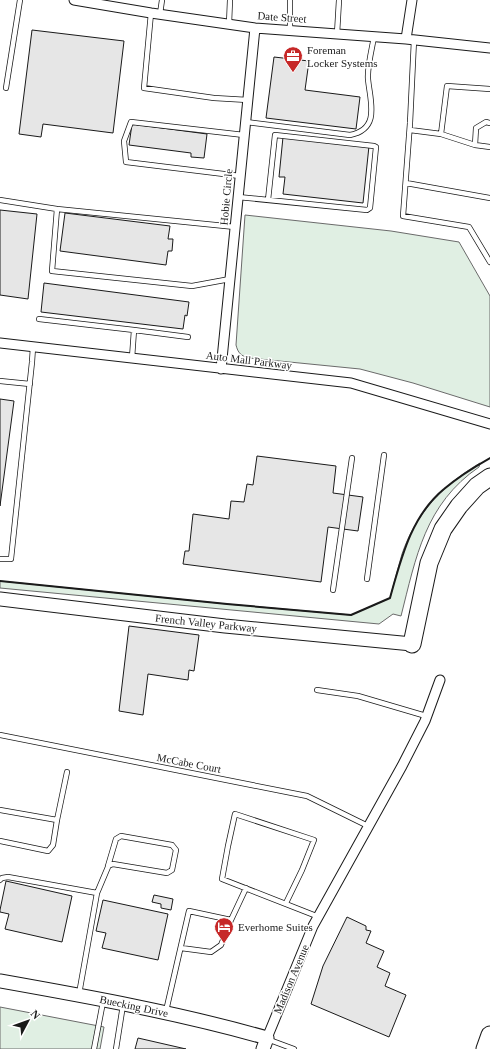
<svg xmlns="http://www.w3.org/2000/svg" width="490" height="1049" viewBox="0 0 490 1049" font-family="Georgia,serif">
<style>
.green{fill:#e0efe3;stroke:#6a6a6a}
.building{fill:#e6e6e6;stroke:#1a1a1a}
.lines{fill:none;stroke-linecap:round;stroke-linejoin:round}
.lane-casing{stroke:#1a1a1a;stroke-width:6}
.street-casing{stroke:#1a1a1a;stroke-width:11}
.secondary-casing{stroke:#1a1a1a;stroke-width:15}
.highway-casing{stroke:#1a1a1a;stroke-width:19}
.lane{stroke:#fff;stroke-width:4.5}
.street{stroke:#fff;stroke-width:9}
.secondary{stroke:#fff;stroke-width:13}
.highway{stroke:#fff;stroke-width:17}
.wall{stroke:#1a1a1a;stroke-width:2}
.labels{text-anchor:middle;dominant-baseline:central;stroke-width:3;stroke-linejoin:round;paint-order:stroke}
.street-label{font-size:11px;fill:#1a1a1a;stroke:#fff}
.poi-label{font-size:11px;fill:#1a1a1a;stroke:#fff;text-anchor:start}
</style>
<rect width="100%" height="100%" fill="#fff"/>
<path class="green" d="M 245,215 L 391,231 L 459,242 L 490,296 L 490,407 L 413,383 L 360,369 L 249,358 C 241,356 238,353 236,345 Z
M 480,463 L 479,467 C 425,504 416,557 401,616 L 393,614 L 379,624 L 0,588 L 0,581 L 227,604 L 351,615 L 390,598 C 394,583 398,568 402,554 C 416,513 443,485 480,463 Z
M 0,1007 L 104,1027 L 100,1049 L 0,1049 Z"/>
<path class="building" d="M 32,30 L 124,41 L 113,133 L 43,124 L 41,137 L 19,134 Z
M 274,57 L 309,61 L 305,90 L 360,97 L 356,129 L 266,118 Z
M 132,124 L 207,134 L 204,158 L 191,157 L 191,153 L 129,145 Z
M 283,137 L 369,146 L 363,203 L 283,194 L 285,177 L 279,177 Z
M 0,210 L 37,214 L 28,299 L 0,295 Z
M 65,213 L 170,226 L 168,239 L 173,239 L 172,251 L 168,251 L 166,265 L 60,251 Z
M 44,283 L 189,302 L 187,316 L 185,315 L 183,329 L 41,312 Z
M 0,399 L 14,401 L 0,506 Z
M 257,456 L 336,466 L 333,493 L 363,497 L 358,531 L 328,527 L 321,582 L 183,564 L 185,551 L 189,551 L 193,514 L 229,519 L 231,501 L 244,502 L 247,484 L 253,485 Z
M 129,626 L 199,635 L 194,671 L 189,670 L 188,680 L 148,674 L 143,715 L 119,711 Z
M 6,881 L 72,896 L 62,942 L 5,929 L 9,914 L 0,912 L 0,910 Z
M 154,895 L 173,899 L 171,910 L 161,908 L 161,904 L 152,902 Z
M 103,900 L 168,914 L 158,960 L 102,948 L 106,933 L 96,931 Z
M 347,917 L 366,926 L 366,930 L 371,931 L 366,943 L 384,951 L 377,967 L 390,973 L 385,986 L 406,995 L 389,1037 L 311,1004 L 323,966 Z
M 138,1038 L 186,1049 L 135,1049 Z"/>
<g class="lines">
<g class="lane-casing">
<path id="lane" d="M 151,13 L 144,88 L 214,98 L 248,100
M 160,14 L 162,0
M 229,24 L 230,0
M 290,30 L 290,0
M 337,34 L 339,0
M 414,40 L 410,123 L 403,216 L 469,227 L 490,262
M 6,88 L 20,0
M 246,122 L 350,135 C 381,129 370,101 368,79 C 367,68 372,48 374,37
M 410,130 L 441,134 L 475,145 L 490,147
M 441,134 L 447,86 L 490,89
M 475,145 L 476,128 L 486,122 L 490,123
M 240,176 L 126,162 L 124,141 L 131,122 L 244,135
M 406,183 L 490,198
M 238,197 L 367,210 L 370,208 L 376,147 L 374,146 L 275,135 L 268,200
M 0,200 L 57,209
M 230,279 L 192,286 L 52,271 L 57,209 L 235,227
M 39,319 L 134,330
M 132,358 L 134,330 L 188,337
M 0,381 L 30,384
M 0,559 L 11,559 L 32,362 L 33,347
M 367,579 L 384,455
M 333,590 L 352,458
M 317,690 L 358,696 L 426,716
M 0,735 L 307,796 L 368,826
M 0,810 L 57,820 L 67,772
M 0,841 L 48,851 L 53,845 L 57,820
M 0,880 L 2,878 L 8,877 L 97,893
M 286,903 L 302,870 L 314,840 L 235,814 L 228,846 L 222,879 L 319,917
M 181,948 L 211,952 L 221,945 L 231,920
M 79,994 L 97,893 L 108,867 L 108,866 L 116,839 L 121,836 L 172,845 L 176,850 L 172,870 L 167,873 L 113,864 L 108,866
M 166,1011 L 189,911 L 231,920 L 246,888
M 267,1039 L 294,1049
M 94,1049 L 103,1002
M 116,1049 L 123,1005"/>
</g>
<g class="street-casing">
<path id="street" d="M 74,0 L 151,13 L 255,28 L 406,39 L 490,48
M 406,39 L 412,0
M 0,343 L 351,383 L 490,424
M 221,369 L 255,28
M 267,1038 L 313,926 L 402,766 L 425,721 L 440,680"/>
</g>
<g class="secondary-casing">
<path id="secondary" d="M 0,599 L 225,626 L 412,644
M 0,981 C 90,997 179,1013 267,1038 L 263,1049"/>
</g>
<g class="highway-casing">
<path id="highway" d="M 412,644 L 429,563 L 443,529 L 459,506 L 477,486 L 490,477
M 485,1049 L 490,1035"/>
</g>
<use href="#lane" class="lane"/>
<use href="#street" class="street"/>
<use href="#secondary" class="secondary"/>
<use href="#highway" class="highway"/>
<path class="wall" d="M 0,581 L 227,604 L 351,615 L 390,598 C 401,559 411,516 444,489 C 458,477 474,467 490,458"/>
</g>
<defs>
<g id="office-pin" transform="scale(1)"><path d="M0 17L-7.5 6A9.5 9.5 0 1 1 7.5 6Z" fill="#c62828" stroke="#fff"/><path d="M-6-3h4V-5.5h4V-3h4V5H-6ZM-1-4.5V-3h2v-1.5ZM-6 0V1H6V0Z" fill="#fff"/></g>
<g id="hotel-pin" transform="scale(1)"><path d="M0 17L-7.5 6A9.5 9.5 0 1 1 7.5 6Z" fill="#c62828" stroke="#fff"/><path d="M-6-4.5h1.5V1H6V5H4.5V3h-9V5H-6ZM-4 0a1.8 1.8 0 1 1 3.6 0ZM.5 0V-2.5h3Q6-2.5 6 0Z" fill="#fff"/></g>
</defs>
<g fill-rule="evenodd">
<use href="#office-pin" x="293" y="56"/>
<use href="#hotel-pin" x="224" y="927"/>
</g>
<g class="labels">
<g class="street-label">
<text transform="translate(282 17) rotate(4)">Date Street</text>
<text transform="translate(226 197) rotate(-85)">Hobie Circle</text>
<text transform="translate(249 360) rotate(7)">Auto Mall Parkway</text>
<text transform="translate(206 623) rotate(6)">French Valley Parkway</text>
<text transform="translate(189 763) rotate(11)">McCabe Court</text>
<text transform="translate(291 979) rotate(-67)">Madison Avenue</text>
<text transform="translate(134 1006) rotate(12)">Buecking Drive</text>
</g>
<g class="poi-label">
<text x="307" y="50">Foreman<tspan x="307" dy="13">Locker Systems</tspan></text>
<text x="238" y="927">Everhome Suites</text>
</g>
</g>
<g transform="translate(28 1021) rotate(49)" stroke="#ffffff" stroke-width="3" paint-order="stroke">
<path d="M0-3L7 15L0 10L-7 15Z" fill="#1a1a1a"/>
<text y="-6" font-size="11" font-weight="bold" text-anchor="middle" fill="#1a1a1a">N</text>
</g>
</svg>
